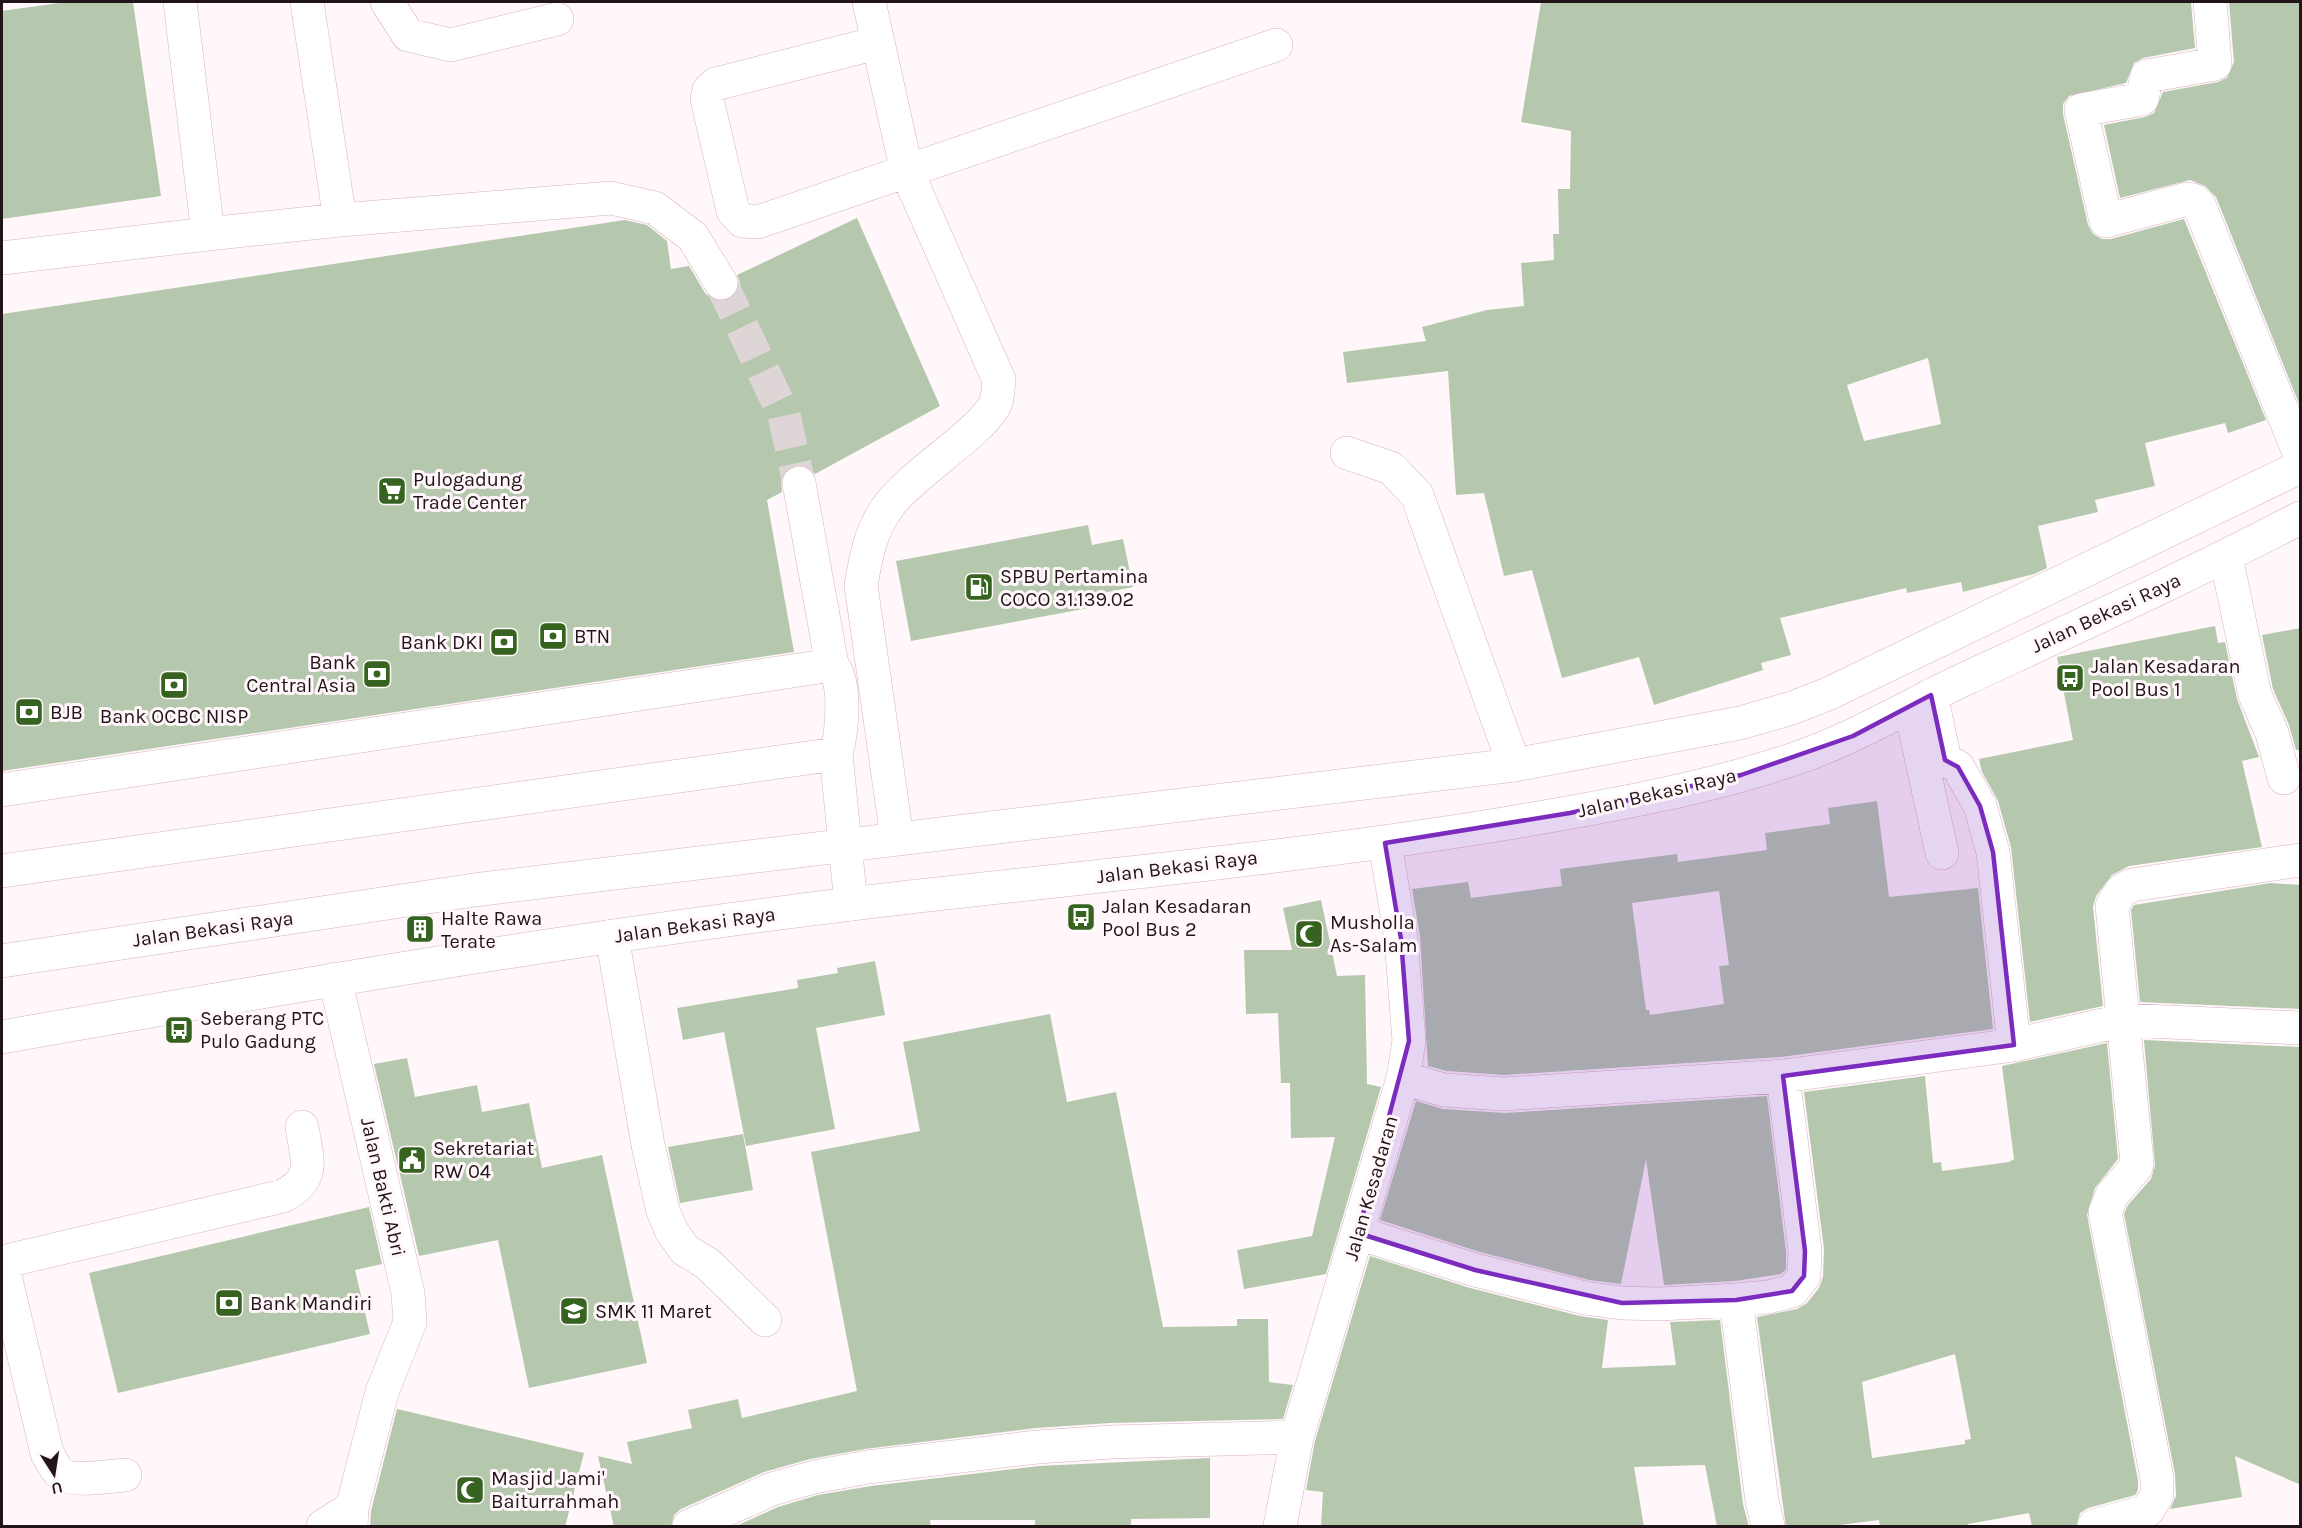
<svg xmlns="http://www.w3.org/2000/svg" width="2302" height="1528" viewBox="0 0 2302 1528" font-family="Karla,sans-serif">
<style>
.building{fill:#b5c8ad;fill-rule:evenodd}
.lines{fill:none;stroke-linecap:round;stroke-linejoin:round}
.minor-tunnel{stroke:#ded5d7;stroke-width:33;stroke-dasharray:33 16;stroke-linecap:butt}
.minor-casing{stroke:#d7b3bd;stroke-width:34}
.highway-casing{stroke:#d7b3bd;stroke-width:34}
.minor{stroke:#fff;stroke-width:33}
.highway{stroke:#fff;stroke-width:33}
.marked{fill:#7b2cbf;fill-opacity:0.2;stroke:#7b2cbf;stroke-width:4.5;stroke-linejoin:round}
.labels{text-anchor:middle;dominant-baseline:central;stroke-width:6;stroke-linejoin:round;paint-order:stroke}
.poi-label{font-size:20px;fill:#221519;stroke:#fff7f9;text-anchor:start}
.street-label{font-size:20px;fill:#221519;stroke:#fff7f9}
</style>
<rect width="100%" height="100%" fill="#fff7f9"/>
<path class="building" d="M 66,2 L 133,2 L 161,196 L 2,219 L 2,11 Z
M 1541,2 L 2191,3 L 2195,48 L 2143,58 L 2134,63 L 2126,83 L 2069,96 L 2063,104 L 2063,114 L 2088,225 L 2093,234 L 2102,239 L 2111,239 L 2184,219 L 2266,420 L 2228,433 L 2225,423 L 2145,443 L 2155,486 L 2095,500 L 2098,512 L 2038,526 L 2047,568 L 2034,574 L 1963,592 L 1961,582 L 1907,593 L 1906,588 L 1780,618 L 1791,655 L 1761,663 L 1763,670 L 1654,705 L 1639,657 L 1562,678 L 1532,570 L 1504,576 L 1484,493 L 1456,495 L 1448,371 L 1347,383 L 1343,352 L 1426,341 L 1422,327 L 1487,310 L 1524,306 L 1521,263 L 1554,260 L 1553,234 L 1559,234 L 1558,189 L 1570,189 L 1571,131 L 1521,122 ZM 1928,358 L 1941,424 L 1864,441 L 1847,385 Z
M 2229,2 L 2301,2 L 2300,406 L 2216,197 L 2205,186 L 2190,180 L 2120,198 L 2104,125 L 2145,117 L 2154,113 L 2163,92 L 2218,82 L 2227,78 L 2234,62 Z
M 857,218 L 940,406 L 815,474 L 805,465 L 796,465 L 787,468 L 781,477 L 782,492 L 767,500 L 794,652 L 2,771 L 2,314 L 625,220 L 647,225 L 667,241 L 671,269 L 689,266 L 705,293 L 713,300 L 722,302 L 731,299 L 737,292 L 740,283 L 737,275 Z
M 1088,525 L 1092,545 L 1123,539 L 1133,587 L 1103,593 L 1105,605 L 911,641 L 896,561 Z
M 2215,626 L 2218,643 L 2225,642 L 2237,699 L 2259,757 L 2242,761 L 2262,847 L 2129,866 L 2112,875 L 2096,896 L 2093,907 L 2103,1006 L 2030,1022 L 2011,847 L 1998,801 L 1982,772 L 1979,759 L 2073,740 L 2057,657 Z
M 2301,628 L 2301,750 L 2296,750 L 2289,725 L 2273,689 L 2262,635 Z
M 1877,801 L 1889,897 L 1978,888 L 1993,1029 L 1781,1057 L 1504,1075 L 1447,1071 L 1428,1066 L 1420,937 L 1412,889 L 1468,882 L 1471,898 L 1562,886 L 1560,869 L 1677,854 L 1678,862 L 1767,850 L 1765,833 L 1830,824 L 1828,808 ZM 1719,891 L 1729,965 L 1719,966 L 1724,1004 L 1650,1015 L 1649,1010 L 1646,1010 L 1632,903 Z
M 2271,883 L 2301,885 L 2301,1009 L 2140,1002 L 2131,910 L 2134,905 Z
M 1321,900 L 1337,976 L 1365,975 L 1367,1084 L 1381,1087 L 1326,1274 L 1244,1289 L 1237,1250 L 1312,1236 L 1335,1137 L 1291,1138 L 1290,1083 L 1281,1083 L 1278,1013 L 1246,1014 L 1244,950 L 1292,950 L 1283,908 Z
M 875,961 L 885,1015 L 816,1028 L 835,1129 L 746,1146 L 724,1032 L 683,1040 L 677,1008 L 798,988 L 797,980 L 838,973 L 837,968 Z
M 1050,1014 L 1067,1102 L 1116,1092 L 1163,1327 L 1237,1326 L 1237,1319 L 1268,1319 L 1269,1382 L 1293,1385 L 1283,1419 L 1110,1423 L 1036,1428 L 865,1449 L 810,1459 L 764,1472 L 681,1509 L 674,1515 L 671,1527 L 614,1527 L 598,1456 L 632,1464 L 627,1442 L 692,1428 L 688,1410 L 738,1399 L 742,1418 L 857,1391 L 811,1152 L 920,1131 L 903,1042 Z
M 2144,1040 L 2301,1047 L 2301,1485 L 2235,1456 L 2242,1497 L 2170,1509 L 2176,1496 L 2175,1474 L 2124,1214 L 2128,1205 L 2151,1179 L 2155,1165 Z
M 2107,1043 L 2118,1159 L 2095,1188 L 2087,1215 L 2138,1480 L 2138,1490 L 2135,1495 L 2088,1508 L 2080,1513 L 2076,1527 L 2032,1527 L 2029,1513 L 1968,1524 L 1969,1527 L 1880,1527 L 1879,1520 L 1824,1527 L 1786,1527 L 1757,1317 L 1797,1309 L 1807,1303 L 1819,1288 L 1823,1277 L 1824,1249 L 1804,1092 L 1925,1076 L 1933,1163 L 1941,1162 L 1942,1171 L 2009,1162 L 2014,1159 L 2002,1066 ZM 1955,1354 L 1971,1439 L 1965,1440 L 1965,1444 L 1872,1458 L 1862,1382 Z
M 407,1058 L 415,1097 L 477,1085 L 482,1112 L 529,1103 L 542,1168 L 602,1155 L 647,1363 L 529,1388 L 498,1240 L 419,1256 L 374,1064 Z
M 1767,1096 L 1786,1252 L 1786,1269 L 1781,1274 L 1735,1281 L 1664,1285 L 1646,1159 L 1621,1284 L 1589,1280 L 1480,1252 L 1380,1220 L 1416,1101 L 1443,1109 L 1505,1113 Z
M 743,1134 L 753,1190 L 680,1203 L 668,1147 Z
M 369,1207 L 382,1264 L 355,1270 L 370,1334 L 118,1393 L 89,1273 Z
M 1370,1256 L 1470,1288 L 1580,1316 L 1608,1320 L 1602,1368 L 1676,1365 L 1670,1322 L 1720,1320 L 1743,1504 L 1749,1527 L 1717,1527 L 1705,1465 L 1634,1467 L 1644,1527 L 1321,1527 L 1323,1492 L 1306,1490 L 1315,1441 Z
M 397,1409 L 584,1453 L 565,1527 L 370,1527 L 371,1511 Z
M 1210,1458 L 1210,1518 L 1131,1519 L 1131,1527 L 1035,1527 L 1035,1520 L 930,1520 L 931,1527 L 734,1527 L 778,1507 L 818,1495 L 871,1486 L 1039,1466 Z"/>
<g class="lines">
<path class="minor-tunnel" d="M 721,283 L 784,415 L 799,483"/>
<g class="minor-casing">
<path id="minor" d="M 307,2 L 340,220
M 387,2 L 408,35 L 451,45 L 557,19
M 869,2 L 907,172 L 999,380 C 998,387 998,396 996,402 C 986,429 912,474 890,504 C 871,528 866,556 861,585 L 897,838
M 2210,2 L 2215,64 L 2147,76 L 2142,99 L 2081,110 L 2106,221 L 2187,199 L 2193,200 L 2199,205 L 2300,455
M 877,43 L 716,84 L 709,90 L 707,99 L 733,211 L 742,221 L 758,222 L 1276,45
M 208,234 L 340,220 L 611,198 L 655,208 L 693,237 L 721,283
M 2,258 L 208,234 L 180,2
M 1347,453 L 1391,468 L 1417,495 L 1514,765
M 799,483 L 832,665 C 847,681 842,733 836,754 L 851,904
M 2226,557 L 2255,695 L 2272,733 L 2284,778
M 1931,695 L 1945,760 L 1958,767 L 1980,806 L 1993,852 L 2014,1045
M 1913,720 L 1942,853
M 2,790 L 832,665
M 2,871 L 836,754
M 612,936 L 648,1145 L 663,1211 L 671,1230 L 685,1250 L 708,1264 L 765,1320
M 335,979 L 408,1293 L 410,1322 L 382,1392 L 352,1508 L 351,1526
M 1403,1078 L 1444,1090 L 1504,1094 L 1783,1076 L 2014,1045 L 2125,1020 L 2300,1028
M 1358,1233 L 1475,1270 L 1585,1298 L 1622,1303 L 1659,1304 L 1736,1300 L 1768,1297 L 1792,1291 L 1804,1276 L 1805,1251 L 1783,1076
M 2,1262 L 283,1196 C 317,1178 307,1160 302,1127
M 2,1263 L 47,1453 C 51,1459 54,1468 60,1473 C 71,1483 110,1476 125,1475
M 1736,1300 L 1762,1501 L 1768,1526
M 323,1526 L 352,1508
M 689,1526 L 772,1489 L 814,1477 L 868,1467 L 1037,1447 L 1111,1442 L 1297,1437
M 1280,1526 L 1297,1437 L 1403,1078 L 1409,1041 L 1401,939 L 1385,843
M 2094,1526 L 2147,1511 L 2157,1495 L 2157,1478 L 2105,1212 L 2112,1195 L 2136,1167 L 2137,1162 L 2112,906 L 2121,891 L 2132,885 L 2300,860"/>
</g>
<g class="highway-casing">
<path id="highway" d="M 2,961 L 474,890 L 1514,765 L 1740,723 L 1792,708 L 1830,693 L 2300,467
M 2,1037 C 303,984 606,932 910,897 C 1108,875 1306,856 1503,824 C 1598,808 1703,790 1794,759 C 1854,739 1909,705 1967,678 C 2079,626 2191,575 2300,518"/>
</g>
<use href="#minor" class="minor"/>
<use href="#highway" class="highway"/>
</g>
<path class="marked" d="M 1931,695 L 1945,760 L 1958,767 L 1980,806 L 1993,852 L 2014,1045 L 1783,1076 L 1805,1251 L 1804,1276 L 1792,1291 L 1736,1300 L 1622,1303 L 1475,1270 L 1358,1233 L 1409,1041 L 1401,939 L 1385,843 L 1570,813 L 1741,775 L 1853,736 Z"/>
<defs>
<g id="supermarket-square" transform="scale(1.5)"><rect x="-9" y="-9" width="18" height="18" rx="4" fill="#376320" stroke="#fff7f9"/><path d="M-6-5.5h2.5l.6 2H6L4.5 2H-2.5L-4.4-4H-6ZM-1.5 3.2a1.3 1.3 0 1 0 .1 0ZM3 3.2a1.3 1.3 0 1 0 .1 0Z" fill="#fff"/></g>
<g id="fuel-square" transform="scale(1.5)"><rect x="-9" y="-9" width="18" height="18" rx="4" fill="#376320" stroke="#fff7f9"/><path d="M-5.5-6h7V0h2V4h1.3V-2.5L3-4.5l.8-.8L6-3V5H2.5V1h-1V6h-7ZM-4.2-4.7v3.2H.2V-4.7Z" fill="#fff"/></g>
<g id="bank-square" transform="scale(1.5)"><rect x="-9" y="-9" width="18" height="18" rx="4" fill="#376320" stroke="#fff7f9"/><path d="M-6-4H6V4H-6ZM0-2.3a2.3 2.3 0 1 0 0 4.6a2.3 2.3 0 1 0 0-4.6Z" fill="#fff"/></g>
<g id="bus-square" transform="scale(1.5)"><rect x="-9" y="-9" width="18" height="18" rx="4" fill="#376320" stroke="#fff7f9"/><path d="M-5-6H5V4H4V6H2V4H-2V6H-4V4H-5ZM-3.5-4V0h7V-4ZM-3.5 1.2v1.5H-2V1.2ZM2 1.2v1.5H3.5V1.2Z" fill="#fff"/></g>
<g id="building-square" transform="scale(1.5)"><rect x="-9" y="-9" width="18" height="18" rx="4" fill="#376320" stroke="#fff7f9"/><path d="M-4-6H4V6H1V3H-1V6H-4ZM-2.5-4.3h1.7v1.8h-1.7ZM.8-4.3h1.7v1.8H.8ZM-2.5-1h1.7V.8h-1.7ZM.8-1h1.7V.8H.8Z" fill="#fff"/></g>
<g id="mosque-square" transform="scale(1.5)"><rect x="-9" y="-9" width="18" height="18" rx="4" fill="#376320" stroke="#fff7f9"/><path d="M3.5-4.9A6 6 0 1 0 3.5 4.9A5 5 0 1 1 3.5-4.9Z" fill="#fff"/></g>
<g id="civic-square" transform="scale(1.5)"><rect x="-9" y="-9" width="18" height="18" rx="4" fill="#376320" stroke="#fff7f9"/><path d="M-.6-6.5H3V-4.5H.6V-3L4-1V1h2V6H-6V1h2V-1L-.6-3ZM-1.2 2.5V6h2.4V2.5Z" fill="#fff"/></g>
<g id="school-square" transform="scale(1.5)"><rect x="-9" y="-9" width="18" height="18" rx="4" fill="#376320" stroke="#fff7f9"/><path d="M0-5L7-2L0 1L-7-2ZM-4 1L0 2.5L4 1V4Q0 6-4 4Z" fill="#fff"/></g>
</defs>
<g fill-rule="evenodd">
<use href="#supermarket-square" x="392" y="491"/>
<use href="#fuel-square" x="979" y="587"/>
<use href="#bank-square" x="553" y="636"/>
<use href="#bank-square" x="504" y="642"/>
<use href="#bank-square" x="377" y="674"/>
<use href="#bus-square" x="2070" y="678"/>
<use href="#bank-square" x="174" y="685"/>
<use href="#bank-square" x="29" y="712"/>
<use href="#bus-square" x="1081" y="917"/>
<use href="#building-square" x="420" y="929"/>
<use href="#mosque-square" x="1309" y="934"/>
<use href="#bus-square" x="179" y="1030"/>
<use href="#civic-square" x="412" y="1160"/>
<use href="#bank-square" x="229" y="1303"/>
<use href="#school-square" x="574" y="1311"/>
<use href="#mosque-square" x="470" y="1490"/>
</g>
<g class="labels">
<g class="poi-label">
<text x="413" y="479">Pulogadung<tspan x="413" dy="23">Trade Center</tspan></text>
<text x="1000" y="576">SPBU Pertamina<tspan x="1000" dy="23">COCO 31.139.02</tspan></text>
<text x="574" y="636">BTN</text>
<text x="483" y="642" text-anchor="end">Bank DKI</text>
<text x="356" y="662" text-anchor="end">Bank<tspan x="356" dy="23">Central Asia</tspan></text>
<text x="2091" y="666">Jalan Kesadaran<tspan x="2091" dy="23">Pool Bus 1</tspan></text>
<text x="50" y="712">BJB</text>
<text x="174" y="716" text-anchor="middle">Bank OCBC NISP</text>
<text x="1102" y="906">Jalan Kesadaran<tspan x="1102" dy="23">Pool Bus 2</tspan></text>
<text x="441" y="918">Halte Rawa<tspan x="441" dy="23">Terate</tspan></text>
<text x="1330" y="922">Musholla<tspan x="1330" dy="23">As-Salam</tspan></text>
<text x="200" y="1018">Seberang PTC<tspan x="200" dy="23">Pulo Gadung</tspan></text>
<text x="433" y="1148">Sekretariat<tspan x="433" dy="23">RW 04</tspan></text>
<text x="250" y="1303">Bank Mandiri</text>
<text x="595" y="1311">SMK 11 Maret</text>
<text x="491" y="1478">Masjid Jami'<tspan x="491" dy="23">Baiturrahmah</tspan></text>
</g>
<g class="street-label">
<text transform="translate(2106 613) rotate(-25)">Jalan Bekasi Raya</text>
<text transform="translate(1657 793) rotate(-13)">Jalan Bekasi Raya</text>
<text transform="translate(1177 867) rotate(-7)">Jalan Bekasi Raya</text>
<text transform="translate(695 925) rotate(-8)">Jalan Bekasi Raya</text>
<text transform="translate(213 929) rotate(-8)">Jalan Bekasi Raya</text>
<text transform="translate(383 1187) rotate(77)">Jalan Bakti Abri</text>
<text transform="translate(1371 1188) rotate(-74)">Jalan Kesadaran</text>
</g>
</g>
<rect width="2302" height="1528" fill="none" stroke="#221519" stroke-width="6"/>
<g transform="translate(54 1474) rotate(168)" stroke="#fff7f9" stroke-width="4.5" paint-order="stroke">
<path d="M0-4.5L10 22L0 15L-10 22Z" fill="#221519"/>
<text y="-9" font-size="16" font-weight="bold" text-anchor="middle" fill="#221519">U</text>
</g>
</svg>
